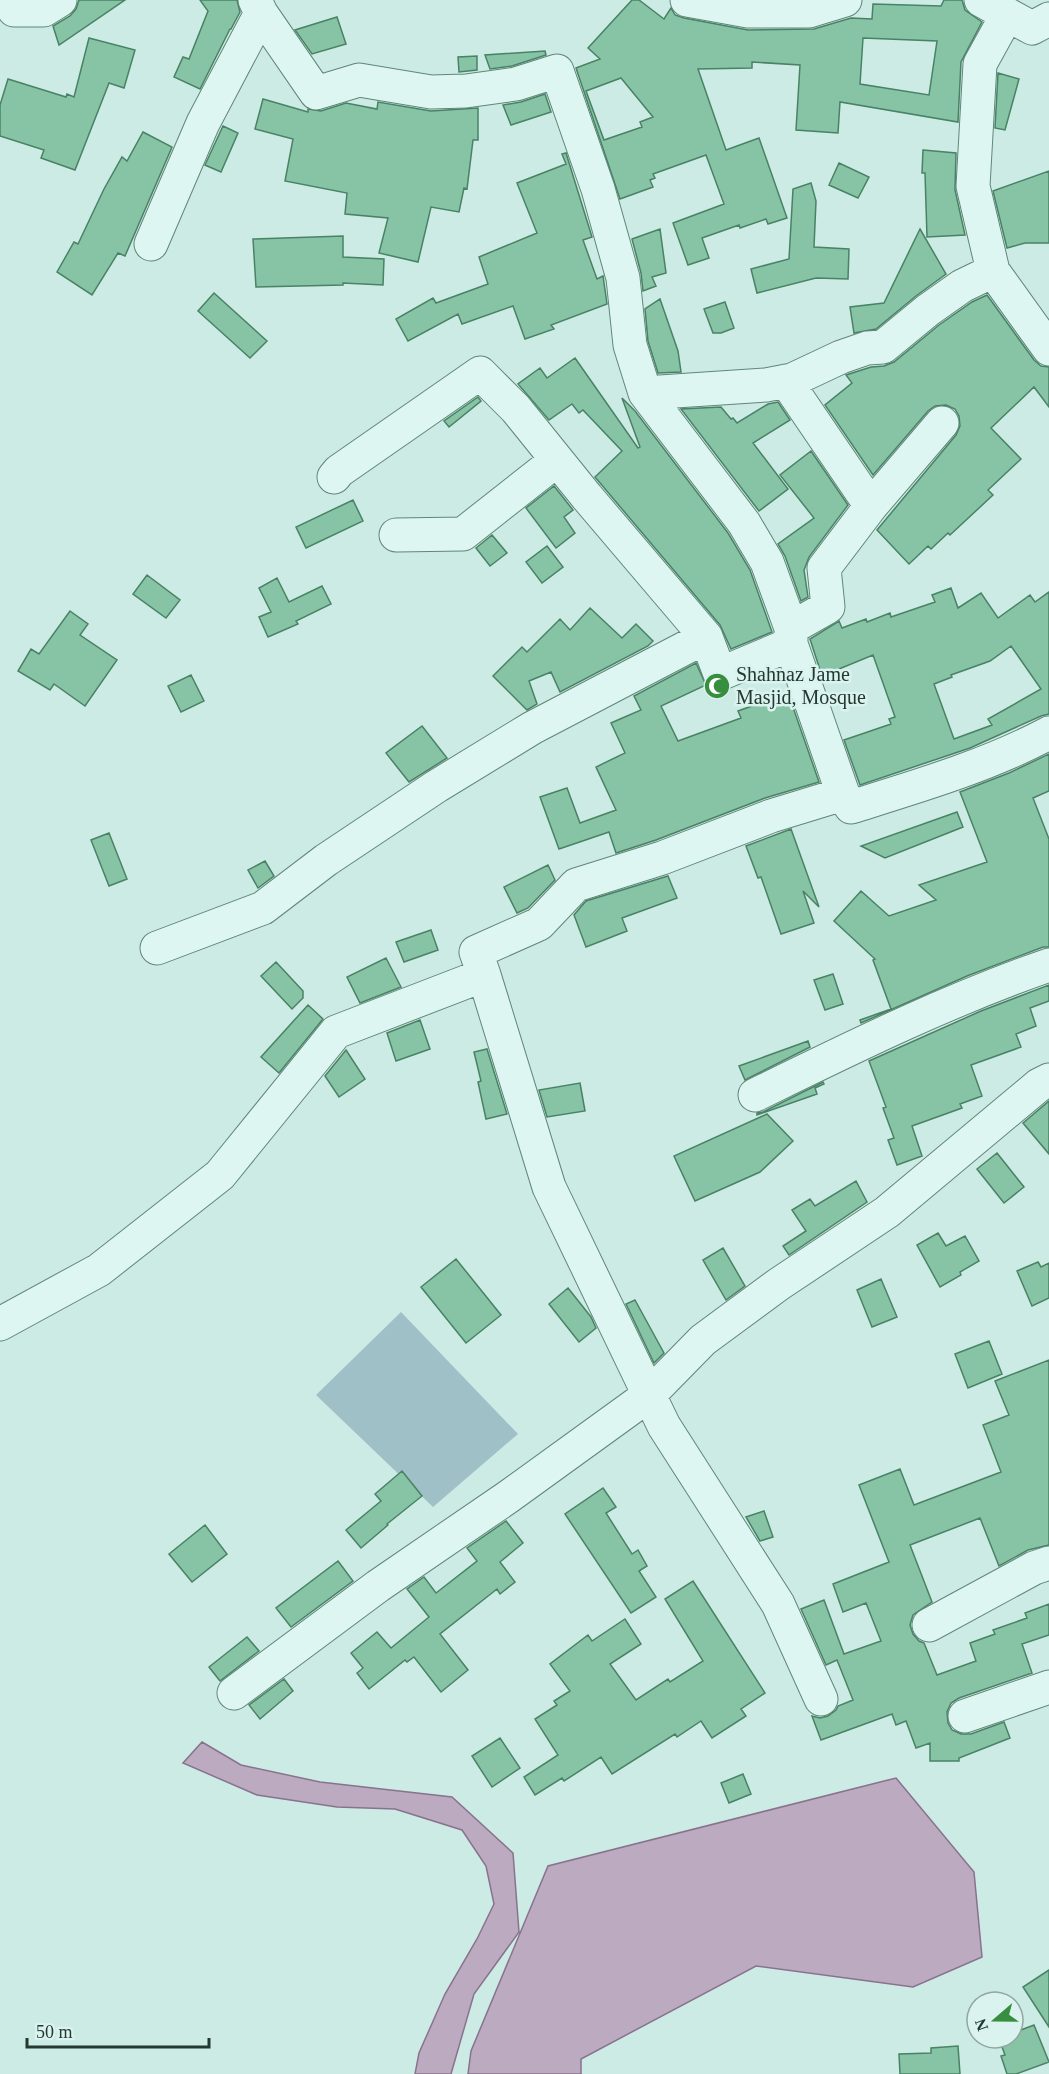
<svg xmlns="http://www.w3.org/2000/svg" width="1049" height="2074" viewBox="0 0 1049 2074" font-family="Georgia,serif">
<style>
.green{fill:#a0c0c8}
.water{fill:#bcabc0;stroke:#89728e;stroke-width:1.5}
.building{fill:#86c4a5;stroke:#498265;stroke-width:1.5;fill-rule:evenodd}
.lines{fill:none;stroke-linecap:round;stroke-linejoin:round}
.minor-casing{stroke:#618678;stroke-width:35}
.minor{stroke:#def6f1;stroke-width:33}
.labels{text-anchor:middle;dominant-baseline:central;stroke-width:5;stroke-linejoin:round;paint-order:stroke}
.poi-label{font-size:20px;fill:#23382f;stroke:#daf3ee;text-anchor:start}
</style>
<rect width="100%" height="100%" fill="#cbebe4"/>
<path class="green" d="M 401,1312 L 518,1434 L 433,1507 L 316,1395 Z"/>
<path class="water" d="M 202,1742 L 241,1765 L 320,1782 L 452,1797 L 513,1853 L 519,1932 L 474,1994 L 451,2074 L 415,2074 L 419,2053 L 445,1994 L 477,1939 L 494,1904 L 486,1866 L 462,1830 L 395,1809 L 337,1807 L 257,1795 L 183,1763 Z
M 896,1778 L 974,1872 L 982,1957 L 913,1987 L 756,1966 L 581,2059 L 581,2074 L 468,2074 L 471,2051 L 548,1866 Z"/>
<path class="building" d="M 79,0 L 125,0 L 59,45 L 53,26 L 70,16 L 76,9 Z
M 200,0 L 237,0 L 240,12 L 231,29 L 230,29 L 200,89 L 174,77 L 183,57 L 189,59 L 208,11 Z
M 632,0 L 639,0 L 664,19 L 671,8 L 675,15 L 684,18 L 748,30 L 814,29 L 851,18 L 872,19 L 873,4 L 941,6 L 944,0 L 962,0 L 965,10 L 982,22 L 961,62 L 958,122 L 840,102 L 838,133 L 796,130 L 800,65 L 752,62 L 752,68 L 698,69 L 726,150 L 759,138 L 787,218 L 768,224 L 766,219 L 740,228 L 739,225 L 702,238 L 709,258 L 688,265 L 673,223 L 724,204 L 706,155 L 653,174 L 655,178 L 650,180 L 653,187 L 620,199 L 576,68 L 600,59 L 588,48 ZM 863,38 L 937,41 L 929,95 L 860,84 ZM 621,78 L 653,117 L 640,122 L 642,127 L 604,140 L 586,91 Z
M 337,17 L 346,44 L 312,54 L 295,30 Z
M 89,38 L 135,50 L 124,88 L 109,83 L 75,170 L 41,158 L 44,150 L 0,136 L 0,105 L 8,79 L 66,97 L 67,94 L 74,97 Z
M 545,51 L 546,55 L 512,66 L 490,69 L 485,55 Z
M 477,56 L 477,70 L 459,72 L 458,57 Z
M 998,73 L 1019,79 L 1005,130 L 995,128 Z
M 545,94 L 551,112 L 511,125 L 503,105 L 521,102 Z
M 263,99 L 308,112 L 308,109 L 321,111 L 346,103 L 377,109 L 378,102 L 431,111 L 478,108 L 478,140 L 473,140 L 467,189 L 464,188 L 459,212 L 431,207 L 418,262 L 379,253 L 388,218 L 345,214 L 347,193 L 285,181 L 293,139 L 255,129 Z
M 223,126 L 238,133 L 221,172 L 205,165 Z
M 143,132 L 172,147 L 125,256 L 118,253 L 92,295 L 57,272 L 74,242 L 78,244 L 104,189 L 122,157 L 127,161 Z
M 923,150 L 956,153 L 955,190 L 965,235 L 927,237 L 925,173 L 922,173 Z
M 566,153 L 592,237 L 583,240 L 597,279 L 603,276 L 607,304 L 551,325 L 554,329 L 525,339 L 513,306 L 462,324 L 458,314 L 408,341 L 396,319 L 433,298 L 436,303 L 488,284 L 479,257 L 537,233 L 517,183 L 566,164 L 562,154 Z
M 839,163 L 869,177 L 858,198 L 829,185 Z
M 1049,171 L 1049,243 L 1025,243 L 1007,248 L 993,191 Z
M 811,183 L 816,201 L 814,247 L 849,249 L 848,279 L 816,278 L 757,293 L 751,269 L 789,259 L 793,189 Z
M 660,229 L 666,273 L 652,277 L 656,286 L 643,291 L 641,273 L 632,239 Z
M 920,229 L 946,274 L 916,296 L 876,329 L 854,333 L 850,307 L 884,303 Z
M 343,236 L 343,257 L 384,259 L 383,285 L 343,283 L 343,285 L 256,287 L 253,239 Z
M 214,293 L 267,341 L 250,358 L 198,311 Z
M 987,295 L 1034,360 L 1041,366 L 1049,367 L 1049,407 L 1034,387 L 991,428 L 1021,459 L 988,490 L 993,495 L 950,535 L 948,533 L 931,549 L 928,546 L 909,564 L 877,530 L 956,435 L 960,426 L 959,416 L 955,409 L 946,405 L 935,406 L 928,411 L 873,475 L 825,405 L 852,383 L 846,375 L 871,367 L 884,366 L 894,362 L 939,325 L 972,302 Z
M 660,299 L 678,351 L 681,372 L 658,373 L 648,341 L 645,309 Z
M 725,302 L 734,328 L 721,333 L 713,333 L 704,309 Z
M 575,358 L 638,448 L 640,447 L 622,398 L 635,411 L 728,533 L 750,570 L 772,632 L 731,649 L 720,625 L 595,477 L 622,451 L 583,410 L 579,413 L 572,404 L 549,420 L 518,384 L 540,368 L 547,378 Z
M 478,397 L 481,401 L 449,427 L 444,421 Z
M 778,402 L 790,420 L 753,443 L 788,489 L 759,511 L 681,409 L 721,407 L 731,419 L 733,418 L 737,423 L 768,404 Z
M 811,451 L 848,505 L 809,557 L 804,570 L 808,597 L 801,601 L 785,556 L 778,544 L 814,518 L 780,475 Z
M 554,486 L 573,510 L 564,517 L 575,533 L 556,548 L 526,508 Z
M 353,500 L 363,521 L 306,548 L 296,527 Z
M 492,535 L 507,553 L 490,566 L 476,548 Z
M 547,546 L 563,567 L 542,583 L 526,562 Z
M 147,575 L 180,600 L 166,618 L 133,594 Z
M 277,578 L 289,602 L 322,586 L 331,604 L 296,621 L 298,624 L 268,637 L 259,617 L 271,612 L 259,588 Z
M 951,588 L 958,608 L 981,593 L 998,618 L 1030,595 L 1035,602 L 1049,592 L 1049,714 L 1041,716 L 970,748 L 860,785 L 844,740 L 891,724 L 889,719 L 895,717 L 873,655 L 822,676 L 810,639 L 839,621 L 842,628 L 866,619 L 867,622 L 890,613 L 891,617 L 935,602 L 932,595 ZM 1011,646 L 1041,689 L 988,719 L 992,725 L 954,739 L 934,684 L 952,677 L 951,675 L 990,661 Z
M 590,608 L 622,638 L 636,624 L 653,641 L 648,646 L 560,692 L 551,672 L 529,681 L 537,704 L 527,710 L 493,676 L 522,647 L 527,652 L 560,619 L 570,630 Z
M 70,611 L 88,624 L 80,635 L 117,660 L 85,706 L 54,684 L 50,690 L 18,671 L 31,649 L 39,654 Z
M 696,663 L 706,685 L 661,706 L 678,741 L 741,718 L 738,711 L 788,693 L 819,782 L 765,798 L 656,840 L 616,853 L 609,832 L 559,849 L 540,797 L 567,788 L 580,823 L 616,810 L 596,767 L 625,753 L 611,723 L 641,710 L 634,696 Z
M 191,675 L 204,701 L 181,712 L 168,686 Z
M 422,726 L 447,758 L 409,782 L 386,753 Z
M 1049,754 L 1049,791 L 1033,798 L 1049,839 L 1049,947 L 1043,947 L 967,976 L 861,1023 L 860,1020 L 891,1009 L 873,960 L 875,959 L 834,921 L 861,891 L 889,916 L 936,900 L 919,885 L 987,862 L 960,792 L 1009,773 Z
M 957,812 L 963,827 L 885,858 L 861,846 Z
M 791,829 L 819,907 L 803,891 L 814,923 L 781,934 L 761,877 L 758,878 L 746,846 Z
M 109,833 L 127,879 L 109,886 L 91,840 Z
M 265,861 L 274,876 L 258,888 L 248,870 Z
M 548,865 L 555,880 L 528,908 L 517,913 L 504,887 Z
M 668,876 L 677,898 L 622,918 L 627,931 L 586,947 L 574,915 L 586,901 Z
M 431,930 L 438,950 L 404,962 L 396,942 Z
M 386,958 L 401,987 L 360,1003 L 347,977 Z
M 276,962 L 303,991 L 303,998 L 292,1009 L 261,976 Z
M 833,974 L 843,1004 L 825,1010 L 814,980 Z
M 1049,985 L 1049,1001 L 1030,1008 L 1036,1026 L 1016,1034 L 1021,1047 L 971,1065 L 982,1096 L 960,1104 L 962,1108 L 912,1126 L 922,1156 L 897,1165 L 888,1140 L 894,1138 L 883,1108 L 886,1107 L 869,1061 L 981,1011 Z
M 308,1005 L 323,1019 L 279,1073 L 261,1057 Z
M 420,1020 L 430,1049 L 396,1061 L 387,1033 Z
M 808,1041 L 810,1047 L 745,1080 L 739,1066 Z
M 487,1049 L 507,1114 L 486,1119 L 478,1082 L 481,1081 L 474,1052 Z
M 346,1050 L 365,1079 L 339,1097 L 325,1076 Z
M 823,1082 L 824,1084 L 815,1088 L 817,1094 L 757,1115 L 757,1113 L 763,1112 Z
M 580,1083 L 585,1111 L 547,1117 L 539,1090 Z
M 1049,1101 L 1049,1154 L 1023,1123 Z
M 767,1114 L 793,1141 L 760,1172 L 695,1201 L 674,1156 Z
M 997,1153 L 1024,1187 L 1004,1203 L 977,1169 Z
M 856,1181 L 867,1202 L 789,1255 L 783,1246 L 806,1231 L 792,1210 L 810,1199 L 815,1206 Z
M 938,1233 L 946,1246 L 965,1236 L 979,1261 L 960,1272 L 961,1275 L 940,1287 L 917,1245 Z
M 723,1248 L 745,1286 L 726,1300 L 703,1260 Z
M 456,1259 L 501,1315 L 466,1343 L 421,1287 Z
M 1038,1262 L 1041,1267 L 1049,1263 L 1049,1298 L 1032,1306 L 1017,1271 Z
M 881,1279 L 897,1317 L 872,1327 L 857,1290 Z
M 568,1288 L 591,1317 L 596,1328 L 579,1342 L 549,1304 Z
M 635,1300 L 664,1353 L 654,1363 L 626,1304 Z
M 989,1341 L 1002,1374 L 968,1388 L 955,1354 Z
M 1049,1360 L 1049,1545 L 1028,1550 L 999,1566 L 980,1518 L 910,1545 L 932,1602 L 913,1615 L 910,1625 L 913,1634 L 919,1641 L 924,1643 L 937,1675 L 976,1661 L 970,1643 L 995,1634 L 993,1630 L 1027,1618 L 1025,1613 L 1049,1604 L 1049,1635 L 1022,1644 L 1032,1673 L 959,1698 L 951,1703 L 947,1712 L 948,1723 L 952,1730 L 961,1734 L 971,1734 L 1004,1722 L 1010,1738 L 959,1758 L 959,1761 L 930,1761 L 930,1743 L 916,1748 L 906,1721 L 896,1725 L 892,1714 L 821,1740 L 812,1716 L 820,1718 L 828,1716 L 836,1710 L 838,1706 L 853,1700 L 837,1660 L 826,1665 L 801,1609 L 824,1600 L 844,1654 L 881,1641 L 866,1603 L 843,1612 L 833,1584 L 889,1562 L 859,1485 L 900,1469 L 914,1505 L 1001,1472 L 983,1425 L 1009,1415 L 995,1381 Z
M 402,1471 L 422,1496 L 387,1524 L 388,1525 L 361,1548 L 346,1530 L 381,1501 L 375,1494 Z
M 603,1488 L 616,1507 L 606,1513 L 632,1554 L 638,1550 L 647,1566 L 639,1571 L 656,1597 L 631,1613 L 565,1514 Z
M 764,1511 L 773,1537 L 760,1541 L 746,1517 Z
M 506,1521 L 523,1543 L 500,1562 L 515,1582 L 500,1594 L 497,1589 L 440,1634 L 468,1670 L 441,1692 L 414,1657 L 407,1662 L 405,1660 L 369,1689 L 357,1673 L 363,1668 L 351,1653 L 377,1632 L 391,1648 L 429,1617 L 407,1589 L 424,1577 L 436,1593 L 477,1561 L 467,1548 Z
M 205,1525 L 227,1554 L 192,1582 L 169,1554 Z
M 338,1561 L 353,1581 L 291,1627 L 276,1608 Z
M 693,1581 L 765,1693 L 741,1709 L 746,1716 L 712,1738 L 701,1721 L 677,1737 L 675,1734 L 612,1774 L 601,1757 L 564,1781 L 562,1778 L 535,1795 L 524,1777 L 558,1755 L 535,1719 L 557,1705 L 554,1701 L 570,1691 L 550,1664 L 588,1635 L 592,1641 L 625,1619 L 641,1644 L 610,1664 L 636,1700 L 668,1679 L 670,1682 L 703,1661 L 665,1599 Z
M 247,1637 L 259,1651 L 220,1681 L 209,1667 Z
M 284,1679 L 293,1691 L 260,1719 L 249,1705 Z
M 500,1738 L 520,1768 L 492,1787 L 472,1756 Z
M 743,1774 L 751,1794 L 729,1803 L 721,1783 Z
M 1049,1970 L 1049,2027 L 1023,1987 Z
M 1034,2025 L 1049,2062 L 1016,2074 L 1007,2074 L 1001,2056 L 1005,2055 L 999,2039 L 1013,2038 L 1013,2033 Z
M 958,2046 L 960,2074 L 900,2074 L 899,2054 L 931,2053 L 931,2048 Z"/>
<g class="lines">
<g class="minor-casing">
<path id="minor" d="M 11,0 L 14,10 L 44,10 L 60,0
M 687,0 L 748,11 L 809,11 L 845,0
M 981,0 L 1032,28 L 1049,19
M 261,13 L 316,93 L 359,80 L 431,92 L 466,91 L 516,84 L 557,71 L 598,189 L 623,278 L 630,345 L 645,393 L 744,523 L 767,562 L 791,628
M 1007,15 L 980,64 L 973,186 L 993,271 L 1049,349
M 151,244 L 203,123 L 261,13 L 255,0
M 786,381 L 871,506
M 645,393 L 766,385 L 792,380 L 841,357 L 867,348 L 883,347 L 928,310 L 962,286 L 993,271
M 334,477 L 339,471 L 480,373 L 516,409 L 587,497 L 706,637
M 396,535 L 463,534 L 557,460
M 843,794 L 851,807 C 918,786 987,766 1049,733
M 157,948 L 263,908 L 326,860 L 437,786 L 532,728 L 706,637 L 720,674 L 791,644
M 484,975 L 549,1187 L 664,1426 L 778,1604 L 821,1699
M 755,1095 C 851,1048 948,1000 1049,965
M 0,1324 L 99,1270 L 220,1175 L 336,1032 L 484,975 L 476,952 L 539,924 L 576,885 L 662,858 L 771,816 L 843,794 L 791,644 L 791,628 L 828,607 L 824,568 L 871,506 L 942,423
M 929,1625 L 1034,1568 L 1049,1563
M 234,1693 L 378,1586 L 508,1497 L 649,1395 L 703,1340 L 779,1284 L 887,1212 L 1039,1085 L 1049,1080
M 965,1716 L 1049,1687"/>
</g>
<use href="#minor" class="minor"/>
</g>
<defs>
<g id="mosque-disc" transform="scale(1.35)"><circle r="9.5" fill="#388e3f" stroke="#daf3ee"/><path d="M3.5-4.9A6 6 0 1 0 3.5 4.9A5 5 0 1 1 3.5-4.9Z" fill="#fff"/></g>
</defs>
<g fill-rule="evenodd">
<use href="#mosque-disc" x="717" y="686"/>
</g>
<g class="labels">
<g class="poi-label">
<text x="736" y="674">Shahnaz Jame<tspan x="736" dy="23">Masjid, Mosque</tspan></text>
</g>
</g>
<g transform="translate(995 2020) rotate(250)"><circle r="28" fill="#daf3ee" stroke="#91a8a2" stroke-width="1.5"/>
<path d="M0-4.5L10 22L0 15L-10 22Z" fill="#388e3f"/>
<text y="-9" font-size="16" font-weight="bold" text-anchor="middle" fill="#23382f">N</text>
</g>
<path d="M27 2038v9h182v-9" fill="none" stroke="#23382f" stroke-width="3"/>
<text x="36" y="2038" font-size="18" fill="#23382f" stroke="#daf3ee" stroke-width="4.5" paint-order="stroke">50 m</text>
</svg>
